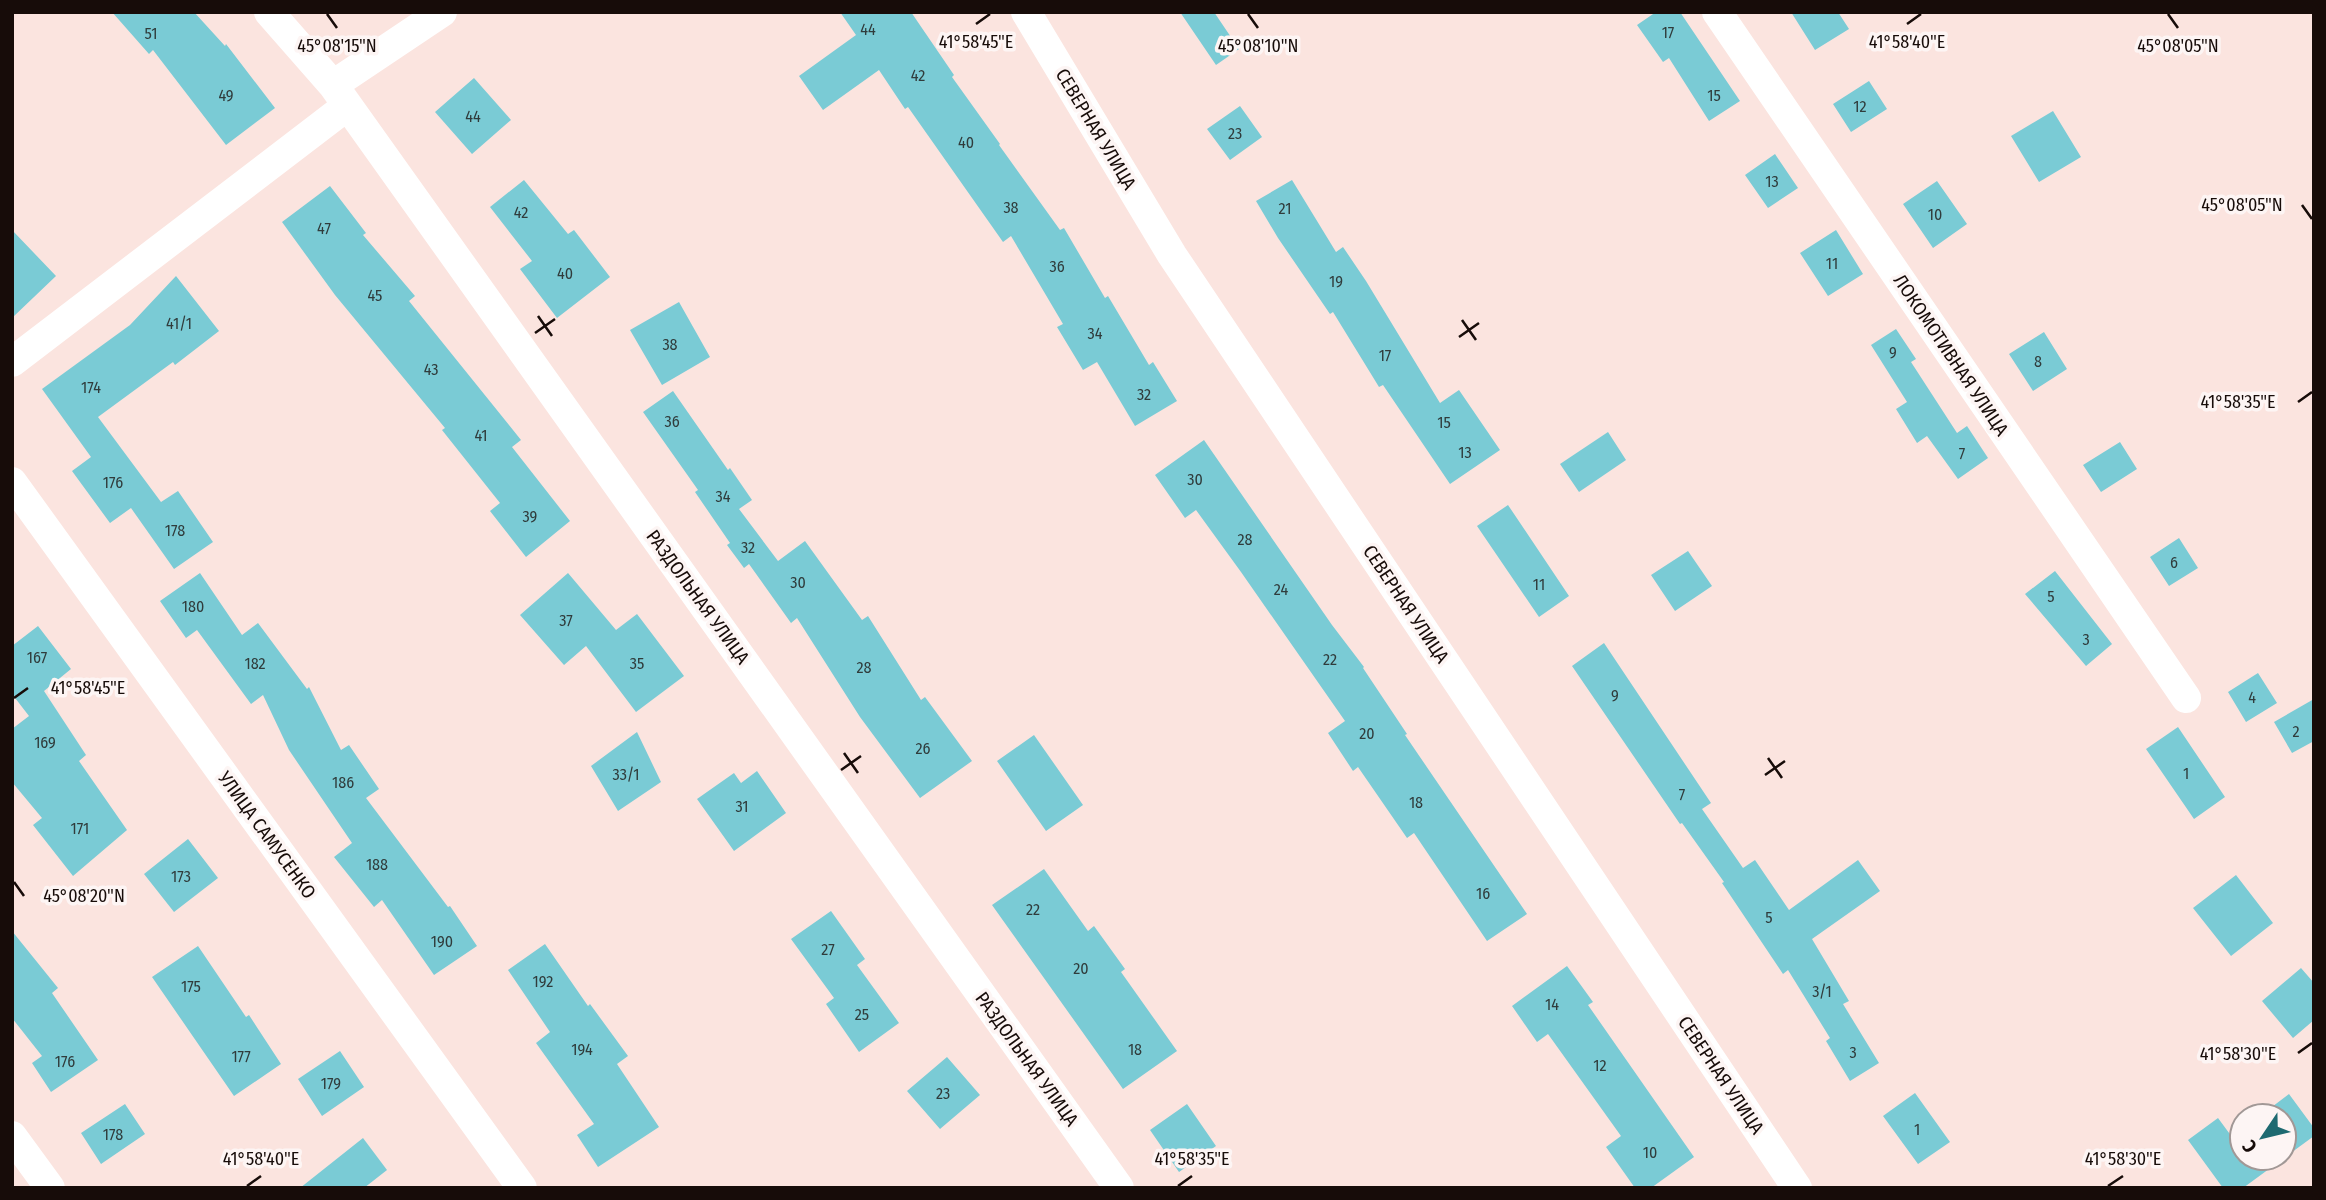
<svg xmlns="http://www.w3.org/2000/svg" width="2326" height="1200" viewBox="0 0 2326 1200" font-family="'Fira Sans Condensed',sans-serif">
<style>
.building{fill:#7acbd5}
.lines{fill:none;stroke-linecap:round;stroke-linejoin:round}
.street{stroke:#fff;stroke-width:30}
.ticks{fill:none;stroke:#170c09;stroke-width:2.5}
.labels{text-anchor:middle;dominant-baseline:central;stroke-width:7;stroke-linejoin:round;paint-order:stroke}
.number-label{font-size:16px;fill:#303c3c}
.street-label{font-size:19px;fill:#170c09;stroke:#fdf5f4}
.ticks-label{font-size:18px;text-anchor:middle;fill:#170c09;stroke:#fdf5f4;stroke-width:7;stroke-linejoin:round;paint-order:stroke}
</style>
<rect width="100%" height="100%" fill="#fbe4df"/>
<path class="building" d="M 112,12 L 194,12 L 225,46 L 226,44 L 275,108 L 226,145 L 153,50 L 149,54 Z
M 840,12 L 911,12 L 954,75 L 952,77 L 1000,144 L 999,145 L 1060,230 L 1064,228 L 1105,298 L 1108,296 L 1149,365 L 1153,362 L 1177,401 L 1135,426 L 1097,362 L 1083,370 L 1057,327 L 1063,324 L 1011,236 L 1003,242 L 908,107 L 905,109 L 879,70 L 823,110 L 799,76 L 856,35 Z
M 1180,12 L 1214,12 L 1239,49 L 1216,65 Z
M 1656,12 L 1680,12 L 1740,101 L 1709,121 L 1669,58 L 1663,62 L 1637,25 Z
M 1791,12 L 1838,12 L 1849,29 L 1815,50 Z
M 474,78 L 511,120 L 472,154 L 435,112 Z
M 1869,81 L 1887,109 L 1851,132 L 1833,104 Z
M 1240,106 L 1262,137 L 1230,160 L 1207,129 Z
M 2053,111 L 2081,157 L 2039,182 L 2011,136 Z
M 1775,154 L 1798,188 L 1768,208 L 1745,175 Z
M 524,180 L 568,234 L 574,230 L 610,277 L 557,318 L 520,269 L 532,261 L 490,207 Z
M 1292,180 L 1336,252 L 1343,247 L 1366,281 L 1440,403 L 1459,390 L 1500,450 L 1450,484 L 1383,385 L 1379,387 L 1333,312 L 1330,314 L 1278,238 L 1256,201 Z
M 1937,181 L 1967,224 L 1933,248 L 1903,204 Z
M 330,186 L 366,233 L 363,235 L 415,296 L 409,301 L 521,440 L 512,447 L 570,521 L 526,557 L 490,511 L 500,503 L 442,430 L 445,428 L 335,295 L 282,222 Z
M 12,230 L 56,276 L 12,318 Z
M 1836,230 L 1863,274 L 1828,296 L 1800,253 Z
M 176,276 L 219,331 L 175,365 L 173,362 L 98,417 L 161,502 L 178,491 L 213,542 L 174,569 L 131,508 L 110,523 L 72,471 L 91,457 L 42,389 L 130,325 Z
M 679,302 L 710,357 L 662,385 L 630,330 Z
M 1896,329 L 1916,359 L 1911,362 L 1957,433 L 1967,426 L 1988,458 L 1958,479 L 1927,436 L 1917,443 L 1896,409 L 1907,402 L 1871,345 Z
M 2044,332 L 2067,369 L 2033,391 L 2009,354 Z
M 673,391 L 728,470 L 730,468 L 752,500 L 739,509 L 778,561 L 805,541 L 862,620 L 868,616 L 921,700 L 925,697 L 972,761 L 920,798 L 860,717 L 797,618 L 791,623 L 749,564 L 744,568 L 727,545 L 730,543 L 695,492 L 698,490 L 643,412 Z
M 1608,432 L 1626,460 L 1579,492 L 1560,464 Z
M 1204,440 L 1332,625 L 1364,667 L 1363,668 L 1407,734 L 1405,735 L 1527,914 L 1487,941 L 1414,833 L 1407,838 L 1358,767 L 1353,771 L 1328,733 L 1345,721 L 1241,572 L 1196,510 L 1185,518 L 1155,475 Z
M 2120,442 L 2137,469 L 2101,492 L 2083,465 Z
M 1508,505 L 1569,596 L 1539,617 L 1477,526 Z
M 2179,538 L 2198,568 L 2169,586 L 2150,557 Z
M 1688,551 L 1712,586 L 1675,611 L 1651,575 Z
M 2055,571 L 2112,644 L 2086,666 L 2025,594 Z
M 200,573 L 242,635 L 258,623 L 307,689 L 309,687 L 341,750 L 349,745 L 379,789 L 366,798 L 448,907 L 450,906 L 477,946 L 434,975 L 382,900 L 374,907 L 334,857 L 352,843 L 289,750 L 263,695 L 251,704 L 197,630 L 186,638 L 160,601 Z
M 568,573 L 616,630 L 637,614 L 684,676 L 636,712 L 586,646 L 564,665 L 520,615 Z
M 38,626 L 71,669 L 44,691 L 86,755 L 79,761 L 127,830 L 73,876 L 33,825 L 42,818 L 12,782 L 12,729 L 29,716 L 12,694 L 12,646 Z
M 1604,643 L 1711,803 L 1702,809 L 1743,868 L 1755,860 L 1789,910 L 1858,860 L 1880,891 L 1812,939 L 1849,1001 L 1843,1004 L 1879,1063 L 1850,1081 L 1826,1041 L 1830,1038 L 1788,970 L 1783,974 L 1722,883 L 1724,882 L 1682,823 L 1680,824 L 1572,666 Z
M 2258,673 L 2277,703 L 2246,722 L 2228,692 Z
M 2314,699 L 2314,741 L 2292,753 L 2274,722 Z
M 2178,727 L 2225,797 L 2194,819 L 2146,749 Z
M 637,732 L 661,782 L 618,811 L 591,766 Z
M 1034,735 L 1083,805 L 1046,831 L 997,761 Z
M 757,771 L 786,813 L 734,851 L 697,799 L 734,773 L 741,783 Z
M 188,839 L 218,878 L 174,912 L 144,874 Z
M 1044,869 L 1088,931 L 1094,926 L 1125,969 L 1121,972 L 1177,1051 L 1123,1089 L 992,905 Z
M 2236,875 L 2273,923 L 2231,956 L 2193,908 Z
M 831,911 L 865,959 L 857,965 L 899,1023 L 859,1052 L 826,1004 L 834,998 L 791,939 Z
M 12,931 L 58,988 L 52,993 L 98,1060 L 51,1092 L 32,1063 L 42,1056 L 12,1018 Z
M 545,944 L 588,1006 L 590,1004 L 628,1056 L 617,1064 L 659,1127 L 598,1167 L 577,1135 L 594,1124 L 536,1043 L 550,1032 L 508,970 Z
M 198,946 L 246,1017 L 249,1015 L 281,1064 L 234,1096 L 152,977 Z
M 1567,966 L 1593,1002 L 1588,1005 L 1694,1157 L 1651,1188 L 1635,1188 L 1606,1147 L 1621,1136 L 1548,1034 L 1537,1042 L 1512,1006 Z
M 2301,968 L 2314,983 L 2314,1020 L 2293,1038 L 2262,1001 Z
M 340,1051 L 364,1087 L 322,1116 L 298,1079 Z
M 947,1057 L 980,1095 L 940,1129 L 907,1091 Z
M 1915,1093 L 1950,1142 L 1918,1164 L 1883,1116 Z
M 2289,1094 L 2314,1128 L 2314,1136 L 2284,1158 L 2284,1116 L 2260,1116 Z
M 125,1104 L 145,1134 L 101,1164 L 81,1133 Z
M 1187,1104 L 1216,1146 L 1179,1172 L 1150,1130 Z
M 2218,1118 L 2232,1137 L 2242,1129 L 2242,1158 L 2284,1158 L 2243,1188 L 2223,1188 L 2188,1140 Z
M 363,1138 L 387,1170 L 364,1188 L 300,1188 Z"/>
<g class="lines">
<path class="street" d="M 269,12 L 333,85 L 1119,1188
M 1026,12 L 1172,255 L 1797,1188
M 1717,12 L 2186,698
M 333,85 L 442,12
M 12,362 L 347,106
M 12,482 L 522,1188
M 12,1136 L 50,1188"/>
</g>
<path class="ticks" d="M 327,14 L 337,28M 1248,14 L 1258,28M 2168,14 L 2178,28M 976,24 L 990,14M 1907,24 L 1921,14M 2302,205 L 2312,219M 538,316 L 552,336M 1462,320 L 1476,340M 535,333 L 555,319M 1459,337 L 1479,323M 2298,402 L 2312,392M 14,698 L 28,688M 844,753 L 858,773M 1768,758 L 1782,778M 841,770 L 861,756M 1765,775 L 1785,761M 14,882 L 24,896M 2298,1053 L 2312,1043M 247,1186 L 261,1176M 1178,1186 L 1192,1176M 2108,1186 L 2123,1176"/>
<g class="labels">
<g class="number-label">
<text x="868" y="29">44</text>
<text x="1668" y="32">17</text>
<text x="151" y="33">51</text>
<text x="918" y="75">42</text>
<text x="226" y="95">49</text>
<text x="1714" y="95">15</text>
<text x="1860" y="106">12</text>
<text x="473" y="116">44</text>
<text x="1235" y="133">23</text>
<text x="966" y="142">40</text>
<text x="1772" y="181">13</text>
<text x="1011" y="207">38</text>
<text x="1285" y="208">21</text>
<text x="521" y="212">42</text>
<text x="1935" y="214">10</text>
<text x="324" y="228">47</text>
<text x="1832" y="263">11</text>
<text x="1057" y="266">36</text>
<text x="565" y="273">40</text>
<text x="1336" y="281">19</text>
<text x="375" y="295">45</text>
<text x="179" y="323">41/1</text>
<text x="1095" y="333">34</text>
<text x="670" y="344">38</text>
<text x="1893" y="352">9</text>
<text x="1385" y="355">17</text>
<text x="2038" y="361">8</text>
<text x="431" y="369">43</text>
<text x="91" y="387">174</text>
<text x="1144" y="394">32</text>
<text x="672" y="421">36</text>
<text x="1444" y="422">15</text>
<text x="481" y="435">41</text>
<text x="1465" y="452">13</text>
<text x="1962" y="453">7</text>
<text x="1195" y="479">30</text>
<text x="113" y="482">176</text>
<text x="723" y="496">34</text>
<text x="530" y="516">39</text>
<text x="175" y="530">178</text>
<text x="1245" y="539">28</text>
<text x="748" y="547">32</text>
<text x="2174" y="562">6</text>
<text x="798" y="582">30</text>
<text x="1539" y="584">11</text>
<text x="1281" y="589">24</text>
<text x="2051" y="596">5</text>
<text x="193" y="606">180</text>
<text x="566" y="620">37</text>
<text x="2086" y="639">3</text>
<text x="37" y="657">167</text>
<text x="1330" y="659">22</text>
<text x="255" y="663">182</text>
<text x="637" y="663">35</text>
<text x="864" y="667">28</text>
<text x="1615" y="695">9</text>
<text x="2252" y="697">4</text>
<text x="2296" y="731">2</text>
<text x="1367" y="733">20</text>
<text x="45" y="742">169</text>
<text x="923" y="748">26</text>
<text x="2186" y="773">1</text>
<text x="626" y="774">33/1</text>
<text x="343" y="782">186</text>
<text x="1682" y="794">7</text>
<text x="1416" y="802">18</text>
<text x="742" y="806">31</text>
<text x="80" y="828">171</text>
<text x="377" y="864">188</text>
<text x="181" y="876">173</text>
<text x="1483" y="893">16</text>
<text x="1033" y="909">22</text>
<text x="1769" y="917">5</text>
<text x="442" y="941">190</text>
<text x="828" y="949">27</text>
<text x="1081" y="968">20</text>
<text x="543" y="981">192</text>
<text x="191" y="986">175</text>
<text x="1822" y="991">3/1</text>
<text x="1552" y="1004">14</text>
<text x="862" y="1014">25</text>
<text x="582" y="1049">194</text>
<text x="1135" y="1049">18</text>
<text x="1853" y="1052">3</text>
<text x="241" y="1056">177</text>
<text x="65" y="1061">176</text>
<text x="1600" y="1065">12</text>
<text x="331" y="1083">179</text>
<text x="943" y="1093">23</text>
<text x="1917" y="1129">1</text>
<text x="113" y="1134">178</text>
<text x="1650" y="1152">10</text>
</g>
<g class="street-label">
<text transform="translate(1096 129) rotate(59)">СЕВЕРНАЯ УЛИЦА</text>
<text transform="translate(1951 355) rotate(56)">ЛОКОМОТИВНАЯ УЛИЦА</text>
<text transform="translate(698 597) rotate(54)">РАЗДОЛЬНАЯ УЛИЦА</text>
<text transform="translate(1406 604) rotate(56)">СЕВЕРНАЯ УЛИЦА</text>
<text transform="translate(267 835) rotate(54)">УЛИЦА САМУСЕНКО</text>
<text transform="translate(1027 1059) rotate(54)">РАЗДОЛЬНАЯ УЛИЦА</text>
<text transform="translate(1721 1075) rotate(56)">СЕВЕРНАЯ УЛИЦА</text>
</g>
</g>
<g class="ticks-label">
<text x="976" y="48">41°58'45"E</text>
<text x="1907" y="48">41°58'40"E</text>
<text x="337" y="52">45°08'15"N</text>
<text x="1258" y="52">45°08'10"N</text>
<text x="2178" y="52">45°08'05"N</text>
<text x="2242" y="211">45°08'05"N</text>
<text x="2238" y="408">41°58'35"E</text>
<text x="88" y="694">41°58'45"E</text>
<text x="84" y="902">45°08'20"N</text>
<text x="2238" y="1060">41°58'30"E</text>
<text x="261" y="1165">41°58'40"E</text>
<text x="1192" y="1165">41°58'35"E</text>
<text x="2123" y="1165">41°58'30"E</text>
</g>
<rect width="2326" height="1200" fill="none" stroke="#170c09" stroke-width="28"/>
<g transform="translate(2263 1137) rotate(235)"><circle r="33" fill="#fdf5f4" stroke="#a19896" stroke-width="2"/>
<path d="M0-5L12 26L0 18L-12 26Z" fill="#1e6a71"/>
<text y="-10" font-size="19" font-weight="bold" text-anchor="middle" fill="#170c09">С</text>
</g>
</svg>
